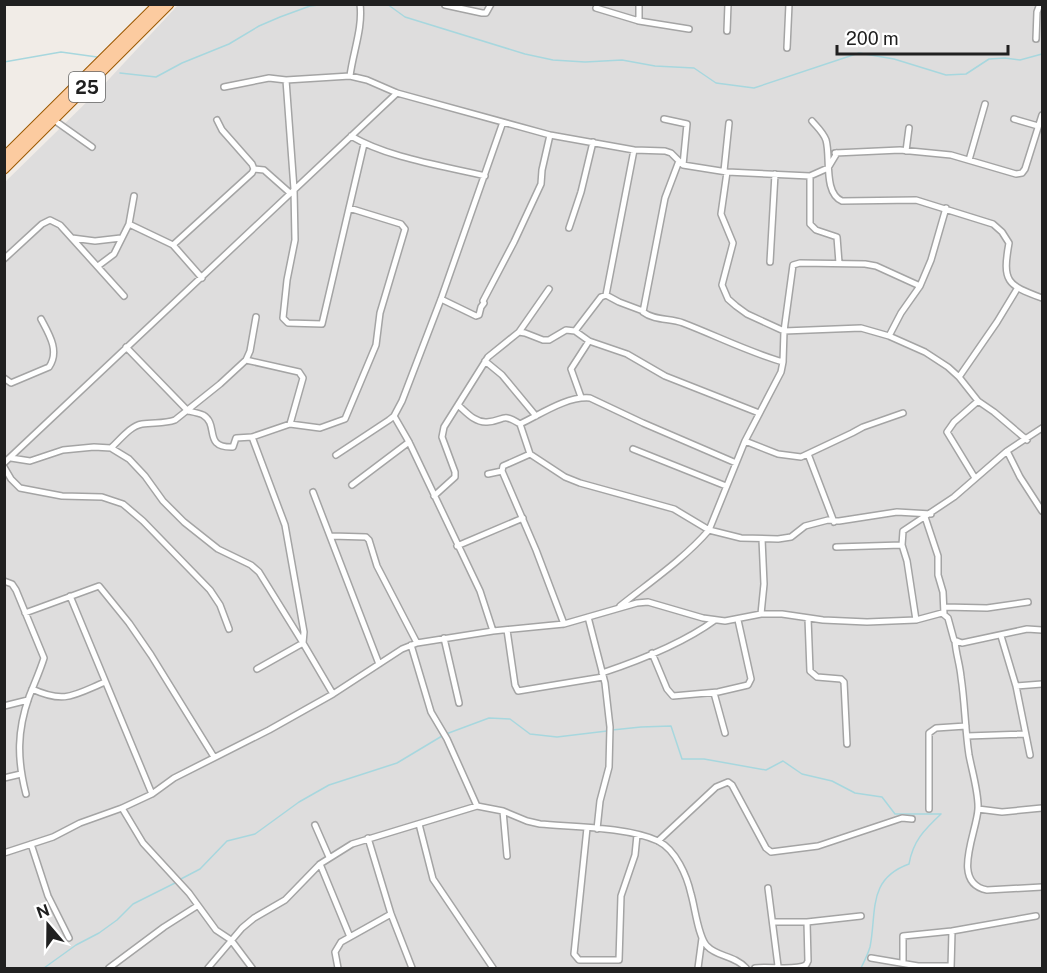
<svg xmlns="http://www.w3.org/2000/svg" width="1047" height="973" viewBox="0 0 1047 973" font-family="'Public Sans',sans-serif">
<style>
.residential{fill:#dedddd}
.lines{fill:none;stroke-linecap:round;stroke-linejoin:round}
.stream{stroke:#a7d7de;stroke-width:1.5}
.minor-casing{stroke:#a4a4a4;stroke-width:8}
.primary-casing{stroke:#9c5900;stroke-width:11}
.minor{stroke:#fff;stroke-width:5}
.primary{stroke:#fccba0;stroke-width:9}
.labels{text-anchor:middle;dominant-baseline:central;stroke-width:6;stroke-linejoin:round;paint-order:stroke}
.shield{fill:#fff;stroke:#636363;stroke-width:1.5}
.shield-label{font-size:18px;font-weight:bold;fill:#202020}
</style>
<rect width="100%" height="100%" fill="#f1ece7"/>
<path class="residential" d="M 178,5 L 1042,5 L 1042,968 L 5,968 L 5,182 L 97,92 Z"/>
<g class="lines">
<path class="stream" d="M 387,4 L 405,17 L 525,54 L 553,60 L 585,62 L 622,60 L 655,66 L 694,68 L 716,83 L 754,88 L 859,53 L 894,59 L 946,75 L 966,74 L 989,59 L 1005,58 L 1020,60 L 1042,54
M 4,62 L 61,52 L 97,57
M 120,73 L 156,77 L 182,63 L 229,44 L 259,26 L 280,17 L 310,6 L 327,4
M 612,730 L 641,727 L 671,726 L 682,759 L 704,759 L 766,770 L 783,761 L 802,774 L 832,781 L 855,793 L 882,797 L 895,814 L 941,814
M 446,734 L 489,718 L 510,719 L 530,734 L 557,737 L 607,731
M 179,880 L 200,869 L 227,841 L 255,834 L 299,802 L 329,785 L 397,763 L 442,736
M 44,968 L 76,945 L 99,933 L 117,920 L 133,904 L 175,883
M 861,968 C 864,962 868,954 870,947 C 877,912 867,879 909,864 C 913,841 924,830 941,814"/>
<g class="minor-casing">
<path id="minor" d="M 445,5 L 482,13 L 486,13 L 491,4
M 596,8 L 639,21 L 639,4
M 639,21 L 689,29
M 727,31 L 728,4
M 1036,39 L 1037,12 L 1040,4
M 787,48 L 789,4
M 350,76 C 353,52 363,28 360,4
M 286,80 L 294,189 L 295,240 L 287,280 L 283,318 L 288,323 L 322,324 L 364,144
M 224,87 L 269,78 L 286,80 L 350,76 L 367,80 L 397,93 L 550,135 L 634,150 L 665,151 L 671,153 L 683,165 L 727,172 L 810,176 L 828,168 L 837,153
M 664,119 L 687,124 L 683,165
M 1014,119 L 1038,126
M 54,120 L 92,147
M 217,120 L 222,130 L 252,164 L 254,169
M 812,121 C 817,127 823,132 826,140 C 831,157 823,193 842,201 L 916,200 L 993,224 L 1002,232 L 1009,243 C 1002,282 1007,285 1042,298
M 351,136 C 388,158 444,166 485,176
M 634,150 L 606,295 L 619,302 L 643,311
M 906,151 L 909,128
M 835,153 L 900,150 L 951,155 L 1016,174 L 1022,173 L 1025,169 L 1042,115
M 969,160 L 985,104
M 679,161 L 665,198 L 643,312 C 655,321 670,318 683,323 C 717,336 748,352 783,362
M 254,169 L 264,170 L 290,193
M 724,171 L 729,123
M 727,172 L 721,214 L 733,243 L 722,285 L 728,299 L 736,306 L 747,314 L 784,331 L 861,328 L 889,336 L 925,352 L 948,367 L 959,377 L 978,401 L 994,412 L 1027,440
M 810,176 L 810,224 L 816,230 L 837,237 L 839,263
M 129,224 L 173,245 L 202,278
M 569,228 L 581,192 L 593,142
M 72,238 L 95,241 L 121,238
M 173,245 L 252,173 L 254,169
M 4,259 L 42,224 L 50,220 L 60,225 L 124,296
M 770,262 L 775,174
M 98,266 L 114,254 L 129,224 L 134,196
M 441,299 L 476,316 L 479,315 L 481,307 L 484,303 L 483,301 L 514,242 L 541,184 L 542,170 L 550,135
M 575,331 L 601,297 L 606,295
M 519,332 L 549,289
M 889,336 L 901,313 L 920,286 L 931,260 L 946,208
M 126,347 L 188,411 C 193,412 199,413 203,415 C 220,425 202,448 233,447 L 236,438 L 252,437 L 290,424 L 320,428 L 345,419 L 376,345 L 380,313 L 405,229 L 401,224 L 349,208
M 246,360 L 299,372 L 303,378 L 290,424
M 485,361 L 502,375 L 536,416
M 959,377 L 997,322 L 1017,289
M 4,378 L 11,383 L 49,367 C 60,351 49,334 41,319
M 581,397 L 571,369 L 589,341
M 458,405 C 466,412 475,423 487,422 C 505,421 501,412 520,424 L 530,454
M 394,416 L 409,442 L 480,591 L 493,631
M 520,424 C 541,414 567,396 590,398 L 643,423 L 736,463
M 252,437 L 285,525 L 304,632 L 303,643 L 257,669
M 745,441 L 778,454 L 801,457 L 852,433 L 863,427 L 903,413
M 111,448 C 120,440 130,426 142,424 C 153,422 164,424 175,420 L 220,384 L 246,360 L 250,351 L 256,317
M 633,449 L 726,486
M 1007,451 L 1020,477 L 1042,511
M 808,454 L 834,522
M 336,455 L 389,420 L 394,416 L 402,401 L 441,299 L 503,122
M 11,458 L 30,461 L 63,450 L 94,447 L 111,448 L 129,459 L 145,476 L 163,501 L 184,522 L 218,549 L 251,565 L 259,572 L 303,643 L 333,694
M 4,463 L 397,93
M 4,467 L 11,479 L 20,488 L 62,496 L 102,497 L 123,504 L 143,521 L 210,590 L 220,605 L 229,629
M 488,474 L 502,471
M 975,478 L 947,432 L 954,422 L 978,401
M 352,485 L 409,442
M 313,492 L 379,664
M 434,496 L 455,477 L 455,472 L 442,437 L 444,427 L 488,357 L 519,332 L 525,333 L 543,340 L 549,340 L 566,330 L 575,331 L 589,341 L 627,354 L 665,376 L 759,413
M 925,517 L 938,556 L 938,575 L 943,592 L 944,614
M 331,536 L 366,537 L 369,540 L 377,566 L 417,643
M 457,546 L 523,518
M 836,547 L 902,545
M 4,581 L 12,584 L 16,590 L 44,658 C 40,671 34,684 29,697 C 17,731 17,759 26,794
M 70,596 L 152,794
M 620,606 C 650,582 684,559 709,530 L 745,441 L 781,372 L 783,362 L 784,331 L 793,265 L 800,263 L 865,264 L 876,266 L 920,286
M 944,607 L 987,608 L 1028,602
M 25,613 L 99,586 L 129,623 L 151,655 L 214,757
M 761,614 L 764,584 L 762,539
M 588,617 L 605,683 L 610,727 L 609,767 L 600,801 L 597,829
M 808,618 L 810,671 L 817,677 L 841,679 L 844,682 L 847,744
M 916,620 L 907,561 L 902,545 L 903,531 L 954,497 L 1007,451 L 1042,428
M 564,624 L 536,550 L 502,471 L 503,466 L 530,454 L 565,477 L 580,483 L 674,509 L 709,530 L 741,538 L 778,539 L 791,537 L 805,526 L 828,520 L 839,521 L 897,512 L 931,514
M 507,630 L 515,685 L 518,691 L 603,677
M 1001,636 L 1016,686 L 1030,755
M 444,638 L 459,703
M 955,641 C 956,654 960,665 961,677 C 965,703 965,729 969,755 C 972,771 979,794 978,809 C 977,832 950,883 987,890 L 1042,887
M 411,645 L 431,712 L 447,739 L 477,806
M 652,653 L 667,689 L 673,696 L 718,692 L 748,685 L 751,679 L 738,620
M 602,673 C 638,661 685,642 715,620
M 1016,686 L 1042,684
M 32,689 C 65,704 74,695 105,682
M 714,693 L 725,733
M 4,706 L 28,700
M 967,736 L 1025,734
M 4,778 L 21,774
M 122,808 L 143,843 L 189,893 L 216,930 L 231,940 L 252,968
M 929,809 L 929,733 L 936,728 L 966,726
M 978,809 L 1002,812 L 1042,808
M 503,811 L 507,856
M 419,824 L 433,879 L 493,968
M 315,825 L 329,857
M 587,828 L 574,954 L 579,960 L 619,960 L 621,896 L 635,855 L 637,835
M 368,838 L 391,914 L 412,968
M 658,841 L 716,787 L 728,782 L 732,785 L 766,848 L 771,852 L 818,846 L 902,818 L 912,819
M 31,844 L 48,896 L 69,938
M 4,853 L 53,837 L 80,823 L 122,808 L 152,794 L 174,778 L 269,730 L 333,694 L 402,649 L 417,643 L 493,631 L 564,624 L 637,603 L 648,602 L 703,618 L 725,621 L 761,614 L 782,614 L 823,620 L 867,622 L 916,620 L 942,613 L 948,618 L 954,640 L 962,643 L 1027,629 L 1042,630
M 320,864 L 350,937
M 768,888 L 778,966
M 773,922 L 807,922 L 861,916
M 871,958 L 918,966 L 951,966
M 903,963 L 903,936 L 952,931
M 109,968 L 164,927 L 197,906
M 208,968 L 242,928 L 254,918 L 285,900 L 320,864 L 352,844 L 477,806 L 503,811 L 527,821 L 540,824 C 573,827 628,827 658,841 C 676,850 687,876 691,894 C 695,907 698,937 707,946 C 717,957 734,955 746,968
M 338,968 L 335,952 L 341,942 L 391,914
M 698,968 L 702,938
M 755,968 C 769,966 795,971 806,965 L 808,961 L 807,922
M 951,968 L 952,931 L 1036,916"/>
</g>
<g class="primary-casing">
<path id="primary" d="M 4,157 L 158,4
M 4,169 L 169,4"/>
</g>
<use href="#minor" class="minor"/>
<use href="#primary" class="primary"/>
</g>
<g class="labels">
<rect class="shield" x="69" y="72" width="36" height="30" rx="4.5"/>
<g class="shield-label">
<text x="87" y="87">25</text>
</g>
</g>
<rect width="1047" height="973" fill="none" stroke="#202020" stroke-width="12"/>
<g transform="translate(48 925) rotate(340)" stroke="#ffffff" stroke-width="4.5" paint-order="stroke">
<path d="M0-4.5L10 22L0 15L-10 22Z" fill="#202020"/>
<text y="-9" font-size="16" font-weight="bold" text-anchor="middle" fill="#202020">N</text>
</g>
<path d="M837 45v9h171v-9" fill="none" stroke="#202020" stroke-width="3"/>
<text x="846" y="45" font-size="18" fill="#202020" stroke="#ffffff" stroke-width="4.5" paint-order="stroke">200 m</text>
</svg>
